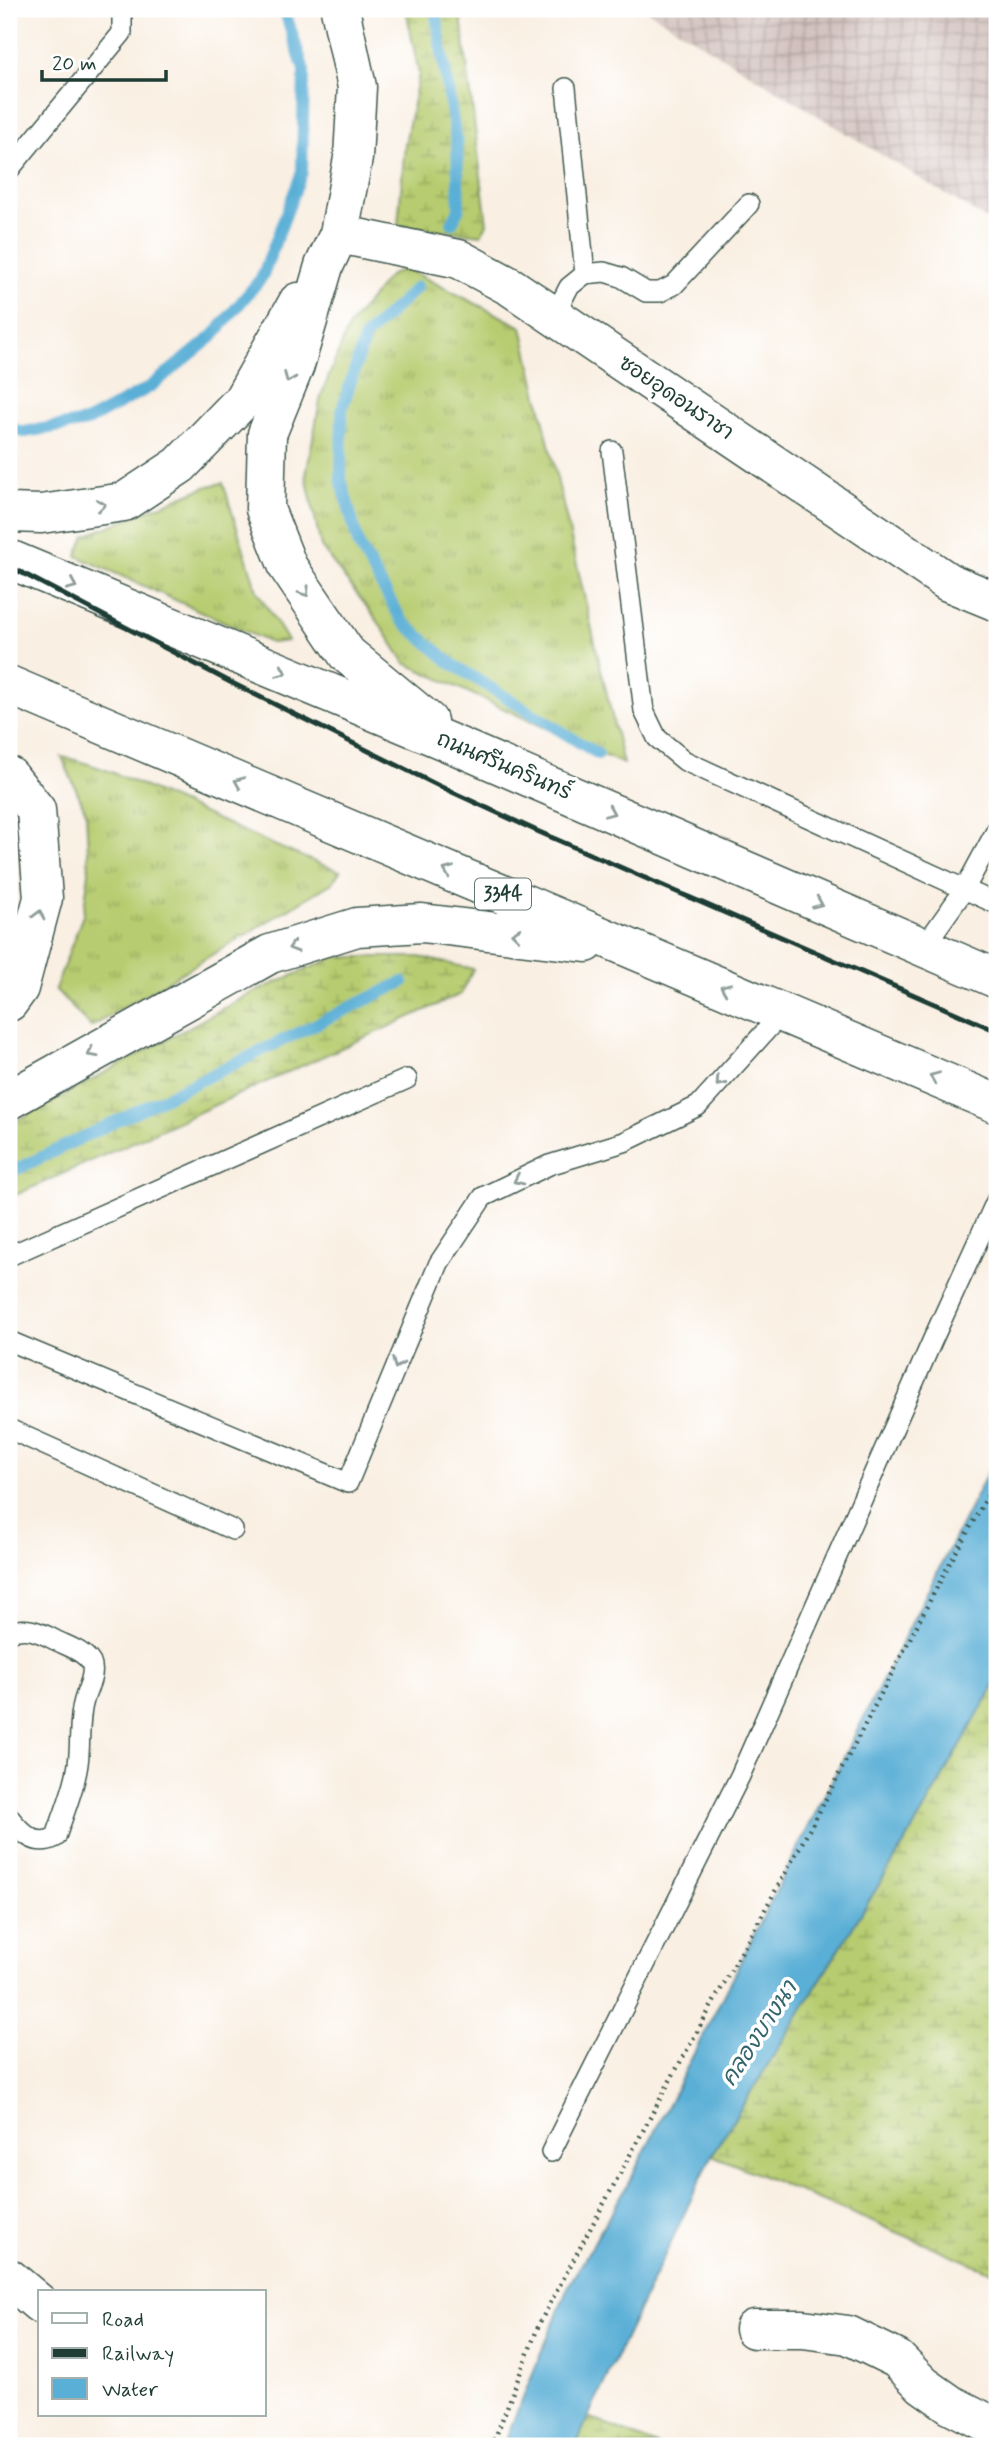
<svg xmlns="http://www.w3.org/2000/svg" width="1006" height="2455" viewBox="0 0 1006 2455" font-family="Mynerve,'Playpen Sans Thai',sans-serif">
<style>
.industrial{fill:url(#industrial-grid)}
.grass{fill:url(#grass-tufts);stroke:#6b8452;stroke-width:2}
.wetland{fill:url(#wetland-marsh);stroke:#6b8452;stroke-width:2}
.water{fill:#5aafd6;stroke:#3c7685;stroke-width:2}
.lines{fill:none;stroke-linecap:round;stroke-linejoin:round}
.stream{stroke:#5aafd6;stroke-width:12}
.service-casing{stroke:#40584e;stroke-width:22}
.minor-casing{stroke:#40584e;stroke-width:41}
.primary-casing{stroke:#40584e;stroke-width:41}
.path{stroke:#40584e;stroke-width:4.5;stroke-dasharray:2 5;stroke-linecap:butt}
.service{stroke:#fff;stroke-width:19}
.minor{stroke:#fff;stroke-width:38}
.primary{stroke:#fff;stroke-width:38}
.rail{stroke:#1f3d34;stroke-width:5}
.oneway{stroke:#8f9e9a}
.labels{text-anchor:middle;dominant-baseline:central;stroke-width:7;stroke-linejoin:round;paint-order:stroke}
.shield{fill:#fff;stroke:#627771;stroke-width:2}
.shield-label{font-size:19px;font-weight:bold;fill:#1f3d34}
.street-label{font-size:21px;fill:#1f3d34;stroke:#fff}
.water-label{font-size:23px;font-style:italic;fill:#34656d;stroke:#fff}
</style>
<defs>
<pattern id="industrial-grid" width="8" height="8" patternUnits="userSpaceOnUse" patternTransform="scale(1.75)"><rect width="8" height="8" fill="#d1c0bc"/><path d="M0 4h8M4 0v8" fill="none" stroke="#a99d9a"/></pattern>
<pattern id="grass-tufts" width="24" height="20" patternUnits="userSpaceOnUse" patternTransform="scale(1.75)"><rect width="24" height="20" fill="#b7cc70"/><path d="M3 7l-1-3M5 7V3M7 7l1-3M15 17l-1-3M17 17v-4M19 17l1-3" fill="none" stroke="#94a75d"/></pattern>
<pattern id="wetland-marsh" width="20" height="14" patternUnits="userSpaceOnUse" patternTransform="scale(1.75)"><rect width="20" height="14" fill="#b7cc70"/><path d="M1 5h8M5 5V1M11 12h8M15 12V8" fill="none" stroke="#94a75d"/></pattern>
</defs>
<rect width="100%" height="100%" fill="#fff"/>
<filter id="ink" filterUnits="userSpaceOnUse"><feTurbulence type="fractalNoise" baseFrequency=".0143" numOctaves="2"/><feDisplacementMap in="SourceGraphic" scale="14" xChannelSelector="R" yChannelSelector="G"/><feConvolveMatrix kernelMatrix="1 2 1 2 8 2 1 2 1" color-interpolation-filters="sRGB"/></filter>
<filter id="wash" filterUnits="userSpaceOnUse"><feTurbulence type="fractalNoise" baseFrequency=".00686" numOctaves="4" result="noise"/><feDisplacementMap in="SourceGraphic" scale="28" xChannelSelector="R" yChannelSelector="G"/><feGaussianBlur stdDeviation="1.57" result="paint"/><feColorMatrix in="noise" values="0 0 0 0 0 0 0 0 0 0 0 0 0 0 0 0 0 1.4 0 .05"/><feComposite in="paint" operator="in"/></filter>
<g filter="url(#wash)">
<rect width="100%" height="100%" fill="#f9efe2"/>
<path class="industrial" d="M 645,9 L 997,9 L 997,226 Z"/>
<path class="grass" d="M 405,268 L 522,327 L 623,764 L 405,663 L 379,623 L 321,547 L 306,475 L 321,396 L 349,326 L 389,276 Z
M 223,483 L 257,591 L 288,641 L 271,643 L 77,556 L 85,536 L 208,486 Z
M 62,757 C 101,765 136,783 172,799 C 228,824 283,851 340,871 L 332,883 L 91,1027 L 55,989 L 83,915 L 89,873 L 86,812 Z"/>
<path class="wetland" d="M 406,9 L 460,9 L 487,224 L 481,235 L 398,225 L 405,144 L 419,74 Z
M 335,957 L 419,957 L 473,969 L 461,994 L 9,1198 L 9,1125 L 248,995 Z
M 997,1681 L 997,2274 L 712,2155 L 909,1836 Z
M 588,2417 L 659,2446 L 576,2446 Z"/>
<path class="water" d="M 997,1454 L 997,1681 L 909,1836 L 712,2155 L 588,2417 L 576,2446 L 503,2446 L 569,2285 L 628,2184 Z"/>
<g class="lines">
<path class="stream" d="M 435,9 L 457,146 L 459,209 L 452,223
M 417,287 L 365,337 L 342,409 L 341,479 L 359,546 L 402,621 L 452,664 L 598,754
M 9,428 L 24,432 L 86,422 L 150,387 L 212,337 L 262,277 L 302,172 L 304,70 L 284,9
M 9,1173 L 403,982"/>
</g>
</g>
<g filter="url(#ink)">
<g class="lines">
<g class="service-casing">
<path id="service" d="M 566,88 L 585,274
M 9,170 L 122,33 L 122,9
M 554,316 L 569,287 L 585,274 L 604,272 L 621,277 L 646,292 L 660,292 L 674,285 L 749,204
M 612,451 L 644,711 L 657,738 L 685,761 L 997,904
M 923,948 L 964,890 L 997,829
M 9,1256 L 407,1079
M 9,1341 L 348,1483 L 439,1263 L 483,1197 L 549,1165 L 624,1142 L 698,1106 L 782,1013
M 9,1429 L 233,1530
M 9,1633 C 25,1625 40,1632 55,1640 C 67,1646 84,1651 91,1663 C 96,1674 87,1689 84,1700 C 77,1723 82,1746 77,1770 C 73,1792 63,1815 56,1837 C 35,1848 22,1833 9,1817
M 551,2152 L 740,1776 L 933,1339 L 997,1199"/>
</g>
<g class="minor-casing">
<path id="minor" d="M 339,234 L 459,259 L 511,287 L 948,582 L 997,602
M 9,2278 L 40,2304
M 754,2329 L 803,2329 L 848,2335 L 897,2359 L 923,2385 L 950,2404 L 997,2428"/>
</g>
<g class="primary-casing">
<path id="primary" d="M 340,9 L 357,87 L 353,158 L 339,234 L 324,266 L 295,365 L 267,434 L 265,509 L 288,567 L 347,654 L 428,721
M 9,513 L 41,514 L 124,502 L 180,465 L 242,401 L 298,302
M 9,559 L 457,746 L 997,979
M 9,685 L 997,1104
M 9,776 L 36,810 L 43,898 L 19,988 L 9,1002
M 9,1100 L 270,954 L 357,927 L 422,923 L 586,943"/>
</g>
<path class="path" d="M 492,2446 L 540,2322 L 672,2077 L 817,1816 L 945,1572 L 997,1479"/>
<use href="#service" class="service"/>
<use href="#minor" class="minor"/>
<use href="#primary" class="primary"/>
<path class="rail" d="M 9,566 L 230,682 L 437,785 L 537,831 L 997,1031"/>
</g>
<defs><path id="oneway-chevron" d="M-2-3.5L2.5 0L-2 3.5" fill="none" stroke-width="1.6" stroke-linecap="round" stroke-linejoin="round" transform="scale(1.75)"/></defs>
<g class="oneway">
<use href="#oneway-chevron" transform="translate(289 378) rotate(112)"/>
<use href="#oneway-chevron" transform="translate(101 505) rotate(-8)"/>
<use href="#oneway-chevron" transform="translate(72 585) rotate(23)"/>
<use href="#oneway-chevron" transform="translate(305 592) rotate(56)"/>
<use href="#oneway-chevron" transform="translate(282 672) rotate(23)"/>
<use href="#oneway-chevron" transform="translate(239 782) rotate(-157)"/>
<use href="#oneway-chevron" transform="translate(610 812) rotate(23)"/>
<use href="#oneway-chevron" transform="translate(448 871) rotate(-157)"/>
<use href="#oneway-chevron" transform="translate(818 903) rotate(23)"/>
<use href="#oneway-chevron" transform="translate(39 915) rotate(-75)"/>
<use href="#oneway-chevron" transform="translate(516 934) rotate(-173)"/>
<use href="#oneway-chevron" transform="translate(293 947) rotate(163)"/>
<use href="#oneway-chevron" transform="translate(725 988) rotate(-157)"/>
<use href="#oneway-chevron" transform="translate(92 1053) rotate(151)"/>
<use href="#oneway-chevron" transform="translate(934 1077) rotate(-157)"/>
<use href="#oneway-chevron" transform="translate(720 1082) rotate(132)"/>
<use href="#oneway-chevron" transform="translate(518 1180) rotate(154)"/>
<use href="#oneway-chevron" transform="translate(397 1364) rotate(112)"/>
</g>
</g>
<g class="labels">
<rect class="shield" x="475" y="878.5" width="56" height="31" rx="5"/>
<g class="shield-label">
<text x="503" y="894">3344</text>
</g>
<g class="street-label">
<text transform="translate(676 398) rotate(34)">ซอยอุดอนราชา</text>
<text transform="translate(504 766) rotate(23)">ถนนศรีนครินทร์</text>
</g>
<g class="water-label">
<text transform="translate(760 2034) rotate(-57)">คลองบางนา</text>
</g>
</g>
<rect width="1006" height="2455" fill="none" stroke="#fff" stroke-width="35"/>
<rect x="38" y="2290" width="228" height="126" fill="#ffffff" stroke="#a5b1ae" stroke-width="2"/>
<rect x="52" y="2313" width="35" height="10" fill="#ffffff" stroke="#a5b1ae" stroke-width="2"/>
<text x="102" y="2326" font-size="21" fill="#1f3d34">Road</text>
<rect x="52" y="2348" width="35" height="10" fill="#1f3d34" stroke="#a5b1ae" stroke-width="2"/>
<text x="102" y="2360" font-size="21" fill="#1f3d34">Railway</text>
<rect x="52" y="2378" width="35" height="21" fill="#5aafd6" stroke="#a5b1ae" stroke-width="2"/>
<text x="102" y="2396" font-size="21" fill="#1f3d34">Water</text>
<path d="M42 70v10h124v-10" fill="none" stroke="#1f3d34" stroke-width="3.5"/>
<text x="52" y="70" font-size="21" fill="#1f3d34" stroke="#ffffff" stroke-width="5" paint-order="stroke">20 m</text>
</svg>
